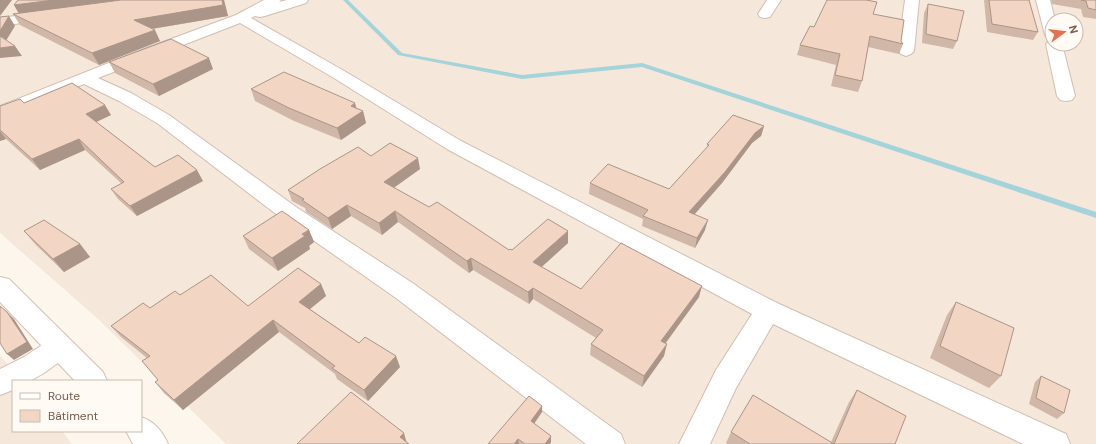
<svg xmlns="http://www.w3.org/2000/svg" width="1096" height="444" viewBox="0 0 1096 444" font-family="'DM Sans',sans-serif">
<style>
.residential{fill:#f5e8da;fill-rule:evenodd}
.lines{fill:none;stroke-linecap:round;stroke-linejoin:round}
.stream{fill:#a5d3da;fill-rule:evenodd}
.street-casing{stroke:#d1beb0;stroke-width:2}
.secondary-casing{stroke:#d6c0b0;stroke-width:2}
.street{fill:#fff;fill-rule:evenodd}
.secondary{fill:#fff;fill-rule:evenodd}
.wall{fill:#d1b7a8}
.shaded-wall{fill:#aa9588}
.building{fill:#f3d5c3;stroke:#aa9588}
</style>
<rect width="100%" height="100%" fill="#fdf6ec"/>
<path class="residential" d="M 0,0 L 1096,0 L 1096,444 L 226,444 L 97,318 L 0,233 ZM 1052,20 L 1076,20 L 1076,44 L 1052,44 Z
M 0,355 L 21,381 L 13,381 L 13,431 L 62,431 L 72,444 L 0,444 Z"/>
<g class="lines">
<path class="stream" d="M 343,0 L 348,0 L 402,53 L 522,75 L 642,63 L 1096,212 L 1096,218 L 642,67 L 522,79 L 398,55 Z"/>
<g class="street-casing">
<path id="street" d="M 264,0 L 281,0 L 279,2 L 287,0 L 308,0 L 306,3 L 265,16 L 260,17 L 255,16 L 251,18 L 346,72 L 461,141 L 777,303 L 1066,434 L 1070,444 L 1023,444 L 773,324 L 736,388 L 710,444 L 679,444 L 716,370 L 752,314 L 447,149 L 334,78 L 240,23 L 98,78 L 131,93 L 169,115 L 296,207 L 414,284 L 621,434 L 625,444 L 586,444 L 396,298 L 280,217 L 157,123 L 119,101 L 84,84 L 0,117 L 0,106 L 144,49 L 236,15 Z
M 767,0 L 781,0 L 770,17 L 765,18 L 760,17 L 758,14 Z
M 905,0 L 919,0 L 914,51 L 911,54 L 906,56 L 901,54 L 898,51 Z
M 1036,0 L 1050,0 L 1055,20 L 1052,20 L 1052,39 L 1047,38 L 1045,35 Z
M 46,12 L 51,13 L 53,16 L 51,19 L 0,26 L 0,18 Z
M 1052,40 L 1052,44 L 1062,44 L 1075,96 L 1072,100 L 1066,101 L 1060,100 L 1057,96 L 1046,44 L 1049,41 Z
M 60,336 L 69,339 L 73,347 L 69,355 L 44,373 L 30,381 L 13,381 L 13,390 L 0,395 L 0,369 L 24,357 L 51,339 Z"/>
</g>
<g class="secondary-casing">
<path id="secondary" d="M 0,277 L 9,279 L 103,372 L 107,381 L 75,381 L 0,302 Z
M 141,417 C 155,422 162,431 168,444 L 133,444 L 126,431 L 141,431 Z"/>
</g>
<use href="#street" class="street"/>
<use href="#secondary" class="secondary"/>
</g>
<path class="wall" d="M 18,0 L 224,0 L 228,16 L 152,29 L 160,41 L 99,65 L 20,25 L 13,14 L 19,13 Z
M 984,0 L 1029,0 L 1038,32 L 1033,40 L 987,32 Z
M 1051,0 L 1096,0 L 1096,19 L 1083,17 L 1081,9 L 1052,4 Z
M 928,4 L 957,41 L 953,49 L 922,43 L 924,13 Z
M 873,14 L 901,41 L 903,44 L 899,54 L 868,47 L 862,81 L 858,92 L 831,86 L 836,65 L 797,55 L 800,45 L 814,27 Z
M 109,62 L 213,69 L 159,96 L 115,73 Z
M 251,89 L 357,108 L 363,111 L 366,123 L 341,140 L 294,121 L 255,101 Z
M 24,103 L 111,115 L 96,122 L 155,167 L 203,181 L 137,216 L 118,199 L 111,189 L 122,184 L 85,150 L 40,170 L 6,139 L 0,141 L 0,106 Z
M 764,126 L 761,136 L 752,143 L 722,183 L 694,214 L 705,230 L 695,248 L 642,226 L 643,219 L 589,194 L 590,183 L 669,189 L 707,148 L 707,144 Z
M 371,156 L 420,169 L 394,188 L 509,250 L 568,243 L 541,267 L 581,289 L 699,297 L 665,344 L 664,356 L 642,387 L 590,355 L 591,344 L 596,338 L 533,299 L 529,304 L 473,270 L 469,273 L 398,222 L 382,235 L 351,216 L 332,229 L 306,212 L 305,208 L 292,201 L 288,190 Z
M 309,230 L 314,242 L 309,246 L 310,249 L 278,271 L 249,249 L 243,236 Z
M 24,231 L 80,244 L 90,257 L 64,272 L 35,244 Z
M 321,284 L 326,296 L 310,309 L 359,343 L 400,367 L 368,401 L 337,379 L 335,374 L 279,332 L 183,410 L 164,393 L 155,382 L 158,380 L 147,358 L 121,337 L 111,326 L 150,308 L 248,306 Z
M 956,302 L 1001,376 L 989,388 L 930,358 L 947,315 Z
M 1041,376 L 1064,413 L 1057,419 L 1029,404 L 1035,382 Z
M 857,390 L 895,444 L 727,444 L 726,443 L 731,432 L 831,442 L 849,402 Z
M 542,406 L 542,412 L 534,424 L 551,436 L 551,442 L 550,444 L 488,444 Z"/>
<path class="shaded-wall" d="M 0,0 L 12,0 L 0,16 Z
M 54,0 L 126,0 L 19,14 L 14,5 Z
M 222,0 L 224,0 L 228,16 L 139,31 L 134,20 Z
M 9,16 L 15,26 L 4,44 L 0,38 L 0,31 Z
M 155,30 L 160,41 L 99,65 L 92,53 Z
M 15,46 L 22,56 L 0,58 L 0,48 Z
M 209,58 L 213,69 L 159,96 L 153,84 Z
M 355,103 L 358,114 L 363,111 L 366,123 L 341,140 L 337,128 L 351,106 Z
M 105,105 L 111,115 L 92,124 L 86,114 Z
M 764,126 L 761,136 L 752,143 L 722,183 L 687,223 L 689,212 L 755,133 Z
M 0,131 L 6,139 L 0,141 Z
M 79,139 L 85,150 L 40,170 L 32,159 Z
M 418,158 L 420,169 L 386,193 L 384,182 Z
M 197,170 L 203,181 L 137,216 L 130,206 Z
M 347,205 L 351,216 L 332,229 L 328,218 Z
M 395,211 L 398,222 L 382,235 L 379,223 Z
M 708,220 L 705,230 L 695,248 L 697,238 Z
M 309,230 L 314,242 L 309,246 L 310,249 L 278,271 L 272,258 Z
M 568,231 L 568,243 L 534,274 L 533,262 Z
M 80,244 L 90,257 L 64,272 L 53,259 Z
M 471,258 L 473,270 L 469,273 L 467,261 Z
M 321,284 L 326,296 L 305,313 L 299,302 Z
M 702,286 L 699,297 L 659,352 L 661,341 Z
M 533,288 L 533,299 L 529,304 L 528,292 Z
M 7,312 L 14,319 L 33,349 L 14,360 L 7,354 Z
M 273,320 L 279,332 L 183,410 L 174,400 Z
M 667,344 L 664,356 L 642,387 L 644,376 Z
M 396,356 L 400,367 L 368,401 L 364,390 Z
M 542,406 L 542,412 L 531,428 L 531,421 Z
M 404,433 L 407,444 L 400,437 Z
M 551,436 L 551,442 L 550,444 L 545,444 Z
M 518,439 L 519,444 L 514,444 Z"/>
<path class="building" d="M 18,0 L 54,0 L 14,5 Z
M 121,0 L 222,0 L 223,5 L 134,20 L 155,30 L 92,53 L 13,14 Z
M 827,0 L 866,0 L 877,2 L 873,14 L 904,20 L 901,41 L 903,44 L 870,36 L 862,81 L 835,75 L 840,54 L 800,45 L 810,26 L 814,27 Z
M 989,0 L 1029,0 L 1038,32 L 992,24 Z
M 1081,0 L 1096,0 L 1096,10 L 1088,8 L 1086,1 Z
M 928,4 L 964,11 L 957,41 L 926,34 Z
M 9,16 L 0,31 L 0,17 Z
M 0,36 L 15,46 L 0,48 Z
M 171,39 L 209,58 L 153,84 L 109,62 Z
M 284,72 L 355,103 L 351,106 L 363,111 L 337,128 L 289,108 L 251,89 Z
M 72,83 L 105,105 L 86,114 L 155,167 L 178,155 L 197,170 L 130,206 L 111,189 L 124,182 L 79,139 L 32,159 L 0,130 L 0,106 L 20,99 L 24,103 Z
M 733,115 L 764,126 L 755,133 L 725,172 L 689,212 L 708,220 L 697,238 L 643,216 L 648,210 L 590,183 L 608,164 L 669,189 L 709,145 L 707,144 Z
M 390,143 L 418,158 L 384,182 L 429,207 L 437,202 L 509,250 L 510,249 L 512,250 L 548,219 L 568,231 L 533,262 L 581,289 L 621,243 L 702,286 L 661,341 L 667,344 L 644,376 L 591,344 L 603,330 L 533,288 L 528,292 L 471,258 L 467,261 L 395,211 L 379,223 L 347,205 L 328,218 L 302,200 L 304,199 L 288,190 L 320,169 L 358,147 L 371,156 Z
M 282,211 L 309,230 L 302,234 L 305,236 L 272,258 L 243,236 Z
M 44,220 L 80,244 L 53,259 L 24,231 Z
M 298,268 L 321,284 L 299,302 L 359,343 L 365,337 L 396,356 L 364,390 L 332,368 L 335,366 L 273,320 L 174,400 L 155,382 L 158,380 L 142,361 L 150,356 L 111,326 L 143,303 L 150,308 L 175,291 L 180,295 L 211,275 L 248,306 Z
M 956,302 L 1014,328 L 1001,376 L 940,346 Z
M 0,306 L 7,312 L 27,342 L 7,354 L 0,343 Z
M 1041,376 L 1070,390 L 1064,413 L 1036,398 Z
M 857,390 L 906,416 L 895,444 L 750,444 L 731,432 L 753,395 L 834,444 Z
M 351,392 L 404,433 L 400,437 L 409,444 L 297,444 Z
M 529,396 L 542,406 L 531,421 L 551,436 L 545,444 L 525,444 L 518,439 L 514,444 L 488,444 Z"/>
<rect x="12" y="380" width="130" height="52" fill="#fffaf3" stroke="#cabbb1"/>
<rect x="20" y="393" width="20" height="6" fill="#ffffff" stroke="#cabbb1"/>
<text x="48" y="400" font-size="12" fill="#7a5c4d">Route</text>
<rect x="20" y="410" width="20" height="12" fill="#f3d5c3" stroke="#cabbb1"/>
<text x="48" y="420" font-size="12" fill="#7a5c4d">Bâtiment</text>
<g transform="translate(1064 32) rotate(75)"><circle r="19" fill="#fffaf3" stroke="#cabbb1"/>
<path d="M0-3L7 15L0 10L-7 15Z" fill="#e76f51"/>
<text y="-6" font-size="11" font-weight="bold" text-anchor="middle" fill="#7a5c4d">N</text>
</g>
</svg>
